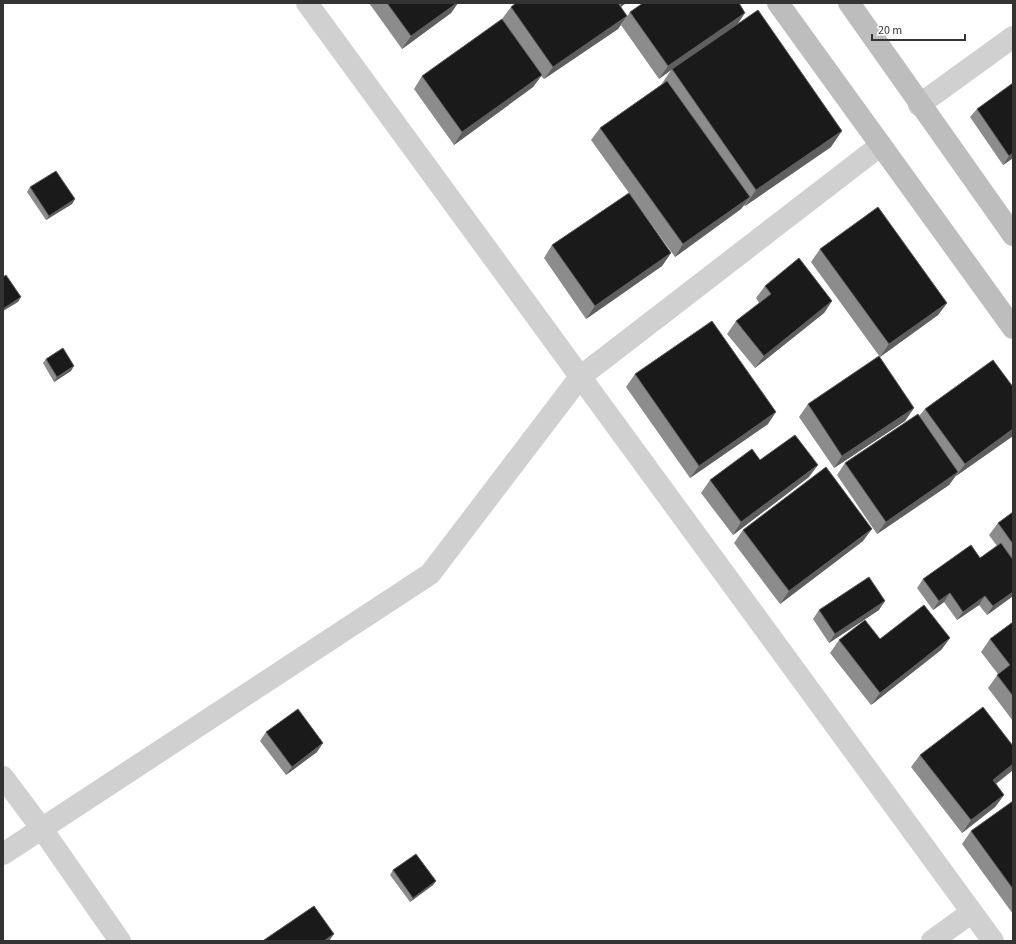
<svg xmlns="http://www.w3.org/2000/svg" width="1016" height="944" viewBox="0 0 1016 944" font-family="'Source Sans 3',sans-serif">
<style>
.lines{fill:none;stroke-linecap:round;stroke-linejoin:round}
.street{stroke:#d0d0d0;stroke-width:22}
.secondary{stroke:#bdbdbd;stroke-width:22}
.wall{fill:#8c8c8c}
.shaded-wall{fill:#5f5f5f}
.building{fill:#1a1a1a;stroke:#5f5f5f}
</style>
<rect width="100%" height="100%" fill="#fff"/>
<g class="lines">
<path class="street" d="M 307,3 L 993,941
M 919,105 L 1013,37
M 3,777 L 42,829 L 120,941
M 3,854 L 430,574 L 580,377 L 881,145
M 932,941 L 972,912"/>
<path class="secondary" d="M 778,3 L 1013,328
M 849,3 L 1013,235"/>
</g>
<path class="wall" d="M 369,3 L 458,3 L 451,13 L 402,49 Z
M 516,3 L 626,3 L 621,7 L 627,16 L 618,29 L 544,79 L 541,76 L 533,87 L 454,145 L 414,89 L 422,76 L 502,19 L 511,7 Z
M 630,12 L 738,24 L 831,147 L 745,206 L 744,205 L 741,209 L 675,257 L 636,203 L 671,253 L 662,266 L 586,319 L 544,258 L 552,245 L 629,193 L 591,140 L 600,128 L 661,85 L 671,70 L 659,79 L 621,25 Z
M 1013,83 L 1013,158 L 1003,165 L 970,117 L 977,109 Z
M 30,187 L 75,199 L 72,204 L 46,220 L 27,192 Z
M 820,249 L 947,303 L 938,315 L 880,357 L 811,262 Z
M 765,286 L 832,301 L 824,313 L 755,368 L 727,334 L 736,321 L 759,303 L 756,298 Z
M 46,359 L 71,371 L 54,382 L 43,363 Z
M 635,374 L 768,424 L 690,478 L 626,387 Z
M 808,404 L 914,408 L 905,421 L 834,468 L 799,417 Z
M 925,409 L 1013,436 L 956,476 L 949,485 L 877,534 L 837,475 L 845,463 L 919,416 Z
M 760,460 L 809,477 L 733,535 L 701,493 L 710,480 Z
M 1013,512 L 1013,596 L 987,615 L 979,605 L 957,620 L 944,602 L 933,610 L 917,588 L 923,579 L 980,558 L 997,546 L 989,535 L 998,523 Z
M 743,530 L 863,541 L 780,604 L 734,543 Z
M 819,610 L 879,610 L 829,643 L 813,619 Z
M 1013,622 L 1013,721 L 988,688 L 998,674 L 981,652 L 990,639 Z
M 950,638 L 941,650 L 871,705 L 830,653 L 839,640 Z
M 266,732 L 317,752 L 286,775 L 260,741 Z
M 1013,746 L 1013,770 L 996,784 L 1004,795 L 995,807 L 962,833 L 911,767 L 920,755 Z
M 1013,801 L 1013,914 L 962,844 L 971,831 Z
M 393,870 L 436,881 L 433,885 L 410,902 L 390,875 Z"/>
<path class="shaded-wall" d="M 457,3 L 458,3 L 451,13 L 402,49 L 411,36 Z
M 622,3 L 626,3 L 618,9 Z
M 745,13 L 737,25 L 672,69 L 671,70 L 659,79 L 668,66 Z
M 627,16 L 618,29 L 544,79 L 553,67 Z
M 542,75 L 533,87 L 454,145 L 462,132 Z
M 842,131 L 831,147 L 745,206 L 756,190 Z
M 1013,153 L 1013,158 L 1003,165 L 1009,156 Z
M 750,197 L 741,209 L 675,257 L 683,244 Z
M 75,199 L 72,204 L 46,220 L 49,216 Z
M 671,253 L 662,266 L 586,319 L 595,306 Z
M 21,297 L 18,302 L 3,311 L 3,309 Z
M 832,301 L 824,313 L 755,368 L 764,356 Z
M 947,303 L 938,315 L 880,357 L 889,344 Z
M 74,366 L 71,371 L 54,382 L 57,377 Z
M 914,408 L 905,421 L 834,468 L 842,456 Z
M 776,412 L 768,424 L 690,478 L 699,466 Z
M 1013,429 L 1013,436 L 956,476 L 965,464 Z
M 818,465 L 809,477 L 733,535 L 741,522 Z
M 958,472 L 949,485 L 877,534 L 886,522 Z
M 872,529 L 863,541 L 780,604 L 789,591 Z
M 1013,592 L 1013,596 L 987,615 L 993,606 Z
M 950,593 L 944,602 L 933,610 L 939,601 Z
M 985,596 L 979,605 L 957,620 L 963,612 Z
M 885,601 L 879,610 L 829,643 L 835,634 Z
M 950,638 L 941,650 L 871,705 L 880,693 Z
M 323,743 L 317,752 L 286,775 L 292,767 Z
M 1013,764 L 1013,770 L 984,793 L 993,780 Z
M 1004,795 L 995,807 L 962,833 L 971,820 Z
M 436,881 L 433,885 L 410,902 L 413,898 Z
M 334,934 L 329,941 L 324,941 Z"/>
<path class="building" d="M 387,3 L 457,3 L 411,36 Z
M 516,3 L 618,3 L 627,16 L 553,67 L 511,7 Z
M 643,3 L 739,3 L 745,13 L 668,66 L 630,12 Z
M 758,10 L 842,131 L 756,190 L 672,69 Z
M 502,19 L 542,75 L 462,132 L 422,76 Z
M 667,81 L 750,197 L 683,244 L 600,128 Z
M 1013,83 L 1013,153 L 1009,156 L 977,109 Z
M 56,171 L 75,199 L 49,216 L 30,187 Z
M 629,193 L 671,253 L 595,306 L 552,245 Z
M 878,207 L 947,303 L 889,344 L 820,249 Z
M 799,258 L 832,301 L 764,356 L 736,321 L 771,294 L 765,286 Z
M 6,275 L 21,297 L 3,309 L 3,277 Z
M 712,321 L 776,412 L 699,466 L 635,374 Z
M 63,348 L 74,366 L 57,377 L 46,359 Z
M 879,356 L 914,408 L 842,456 L 808,404 Z
M 993,360 L 1013,387 L 1013,429 L 965,464 L 925,409 Z
M 918,414 L 958,472 L 886,522 L 845,463 Z
M 795,435 L 818,465 L 741,522 L 710,480 L 752,449 L 760,460 Z
M 826,467 L 872,529 L 789,591 L 743,530 Z
M 1013,512 L 1013,544 L 998,523 Z
M 1001,543 L 1013,560 L 1013,592 L 993,606 L 985,596 L 963,612 L 950,593 L 939,601 L 923,579 L 971,545 L 980,558 Z
M 869,577 L 885,601 L 835,634 L 819,610 Z
M 924,605 L 950,638 L 880,693 L 839,640 L 865,620 L 880,639 Z
M 1013,622 L 1013,696 L 997,675 L 1010,665 L 990,639 Z
M 983,707 L 1013,746 L 1013,764 L 993,780 L 1004,795 L 971,820 L 920,755 Z
M 298,709 L 323,743 L 292,767 L 266,732 Z
M 1013,801 L 1013,889 L 971,831 Z
M 416,854 L 436,881 L 413,898 L 393,870 Z
M 314,906 L 334,934 L 324,941 L 264,941 L 264,940 Z"/>
<rect width="1016" height="944" fill="none" stroke="#333333" stroke-width="8"/>
<path d="M872 34v6h93v-6" fill="none" stroke="#333333" stroke-width="2"/>
<text x="878" y="34" font-size="12" fill="#333333" stroke="#ffffff" stroke-width="3" paint-order="stroke">20 m</text>
</svg>
